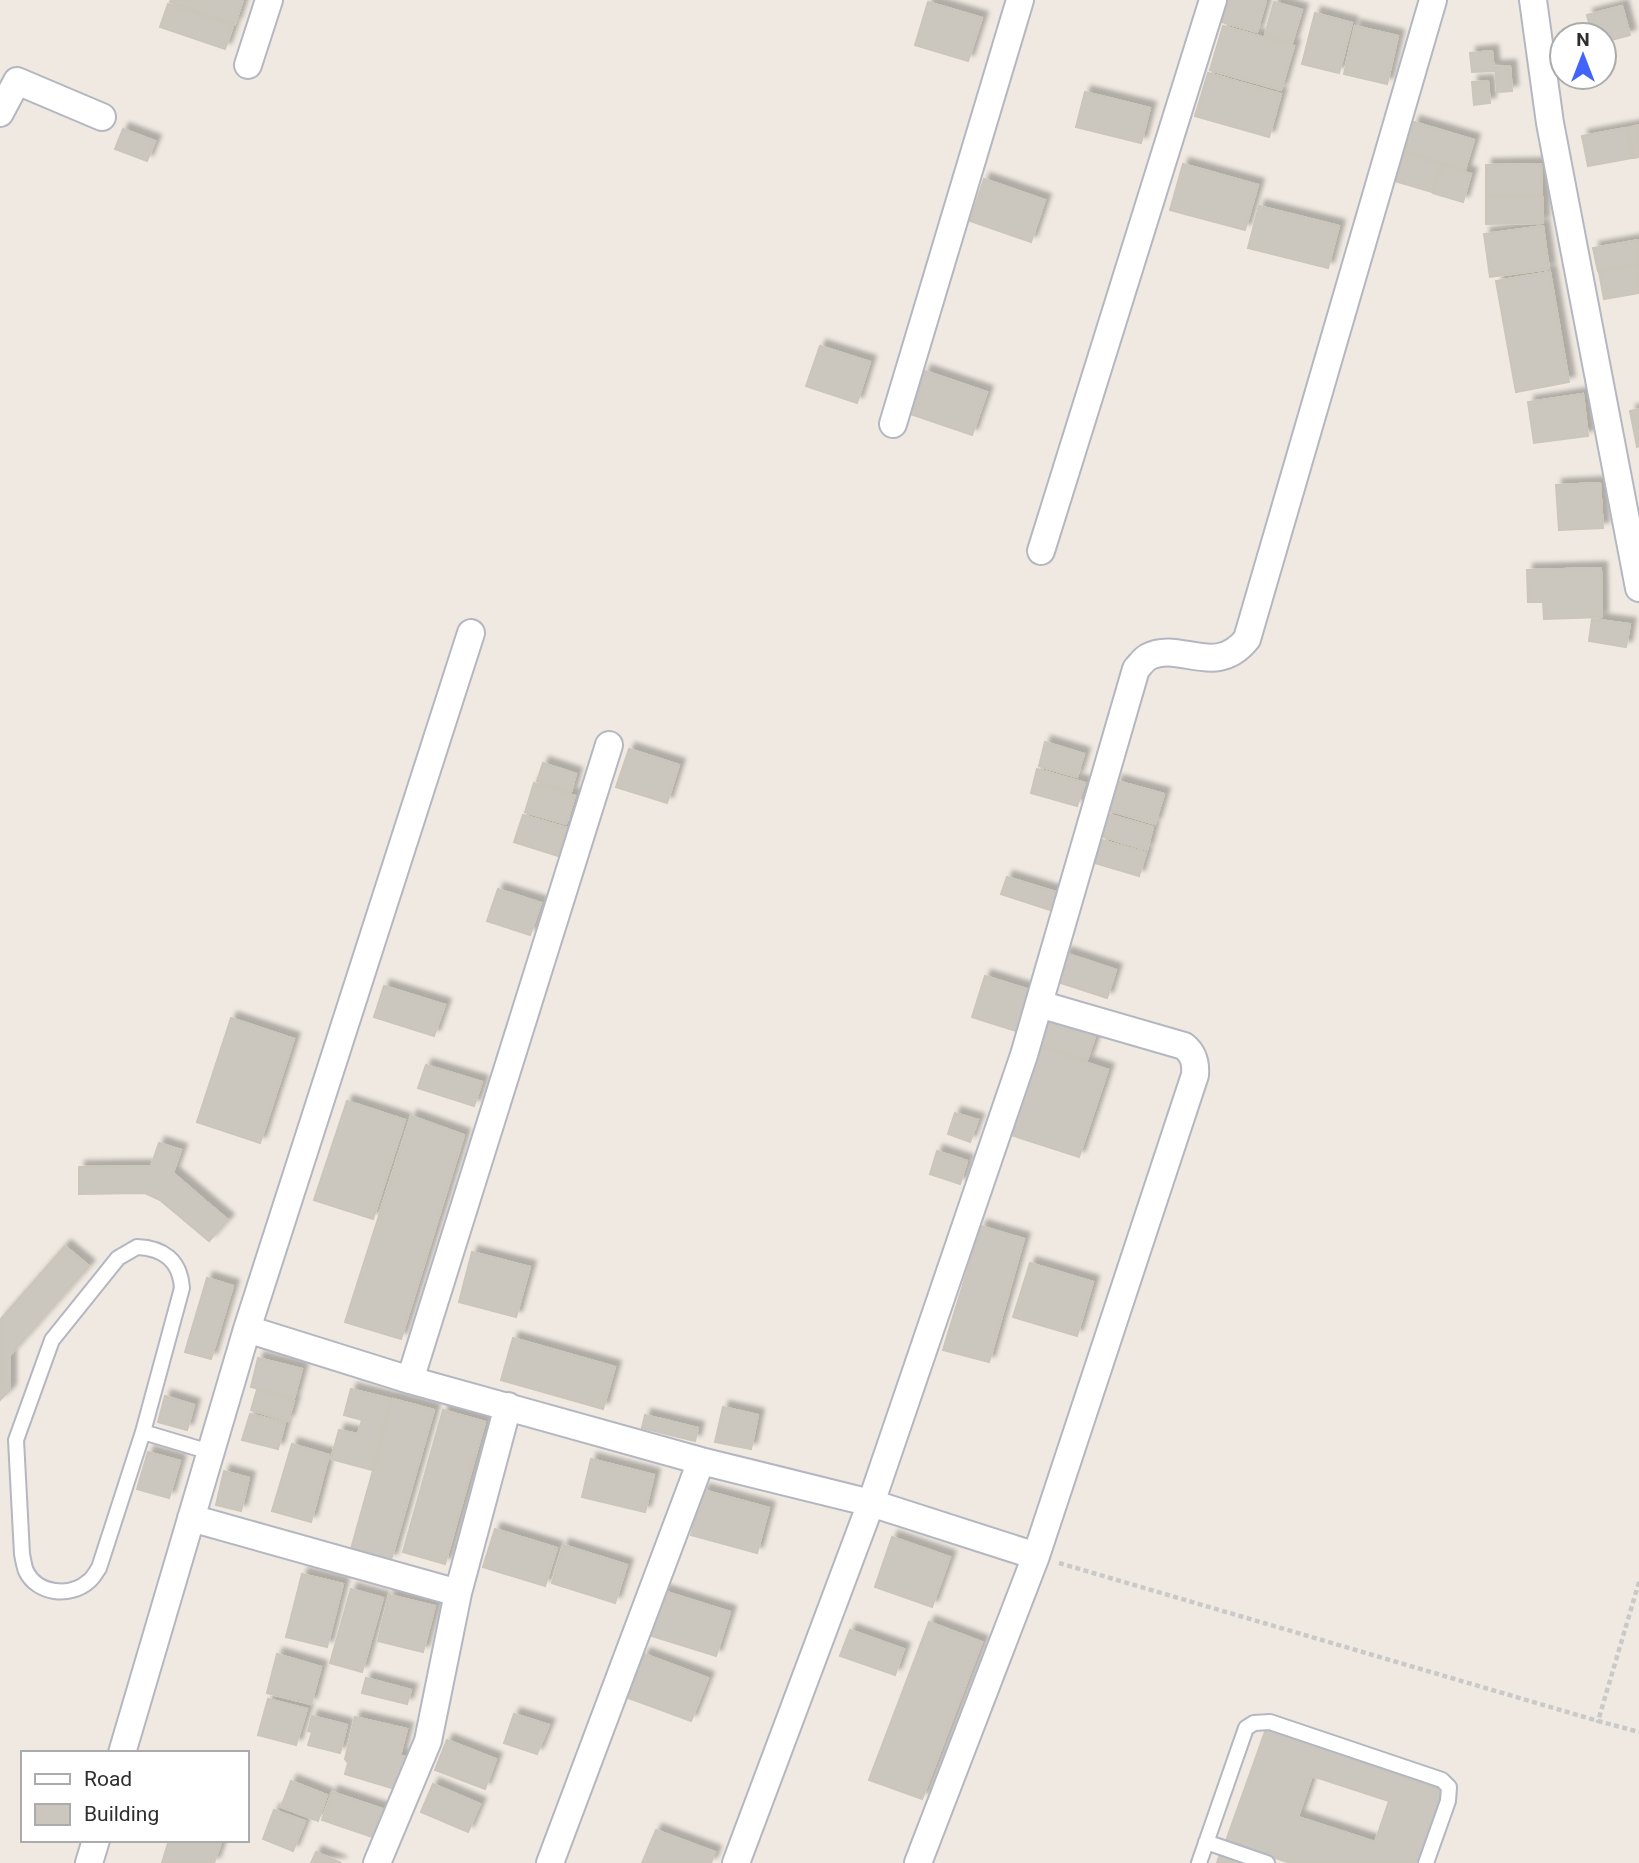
<svg xmlns="http://www.w3.org/2000/svg" width="1639" height="1863" viewBox="0 0 1639 1863" font-family="Roboto,sans-serif">
<style>
.building{fill:#cbc7bf;stroke:#cbc5ba;stroke-width:2;fill-rule:evenodd;filter:url(#shadow)}
.lines{fill:none;stroke-linecap:round;stroke-linejoin:round}
.lane-casing{stroke:#b4b7c1;stroke-width:18}
.street-casing{stroke:#b4b7c1;stroke-width:30}
.path{stroke:#c9c9c9;stroke-width:4.5;stroke-dasharray:5 3.5;stroke-linecap:butt}
.lane{stroke:#fff;stroke-width:14}
.street{stroke:#fff;stroke-width:26}
</style>
<defs>
<filter id="shadow"><feDropShadow dx="6" dy="-6" stdDeviation="2" flood-color="#0004"/></filter>
</defs>
<rect width="100%" height="100%" fill="#efe9e1"/>
<path class="building" d="M 171,0 L 243,0 L 235,24 L 170,2 Z
M 1229,0 L 1266,0 L 1257,32 L 1222,22 Z
M 928,2 L 982,18 L 968,61 L 915,45 Z
M 1274,2 L 1302,10 L 1292,43 L 1265,35 Z
M 168,4 L 233,26 L 225,49 L 160,27 Z
M 1622,6 L 1630,35 L 1604,42 L 1604,35 L 1592,35 L 1587,15 Z
M 1315,13 L 1352,23 L 1339,73 L 1302,64 Z
M 1223,26 L 1294,46 L 1281,90 L 1210,70 Z
M 1355,26 L 1398,36 L 1387,84 L 1344,74 Z
M 1562,39 L 1562,75 L 1554,41 Z
M 1492,51 L 1494,71 L 1472,72 L 1470,53 Z
M 1510,66 L 1512,91 L 1497,92 L 1495,67 Z
M 1208,73 L 1281,94 L 1269,137 L 1195,116 Z
M 1488,81 L 1490,103 L 1474,105 L 1472,82 Z
M 1085,92 L 1150,108 L 1141,143 L 1076,127 Z
M 1414,122 L 1474,140 L 1465,170 L 1405,151 Z
M 1639,125 L 1639,157 L 1634,158 L 1628,128 Z
M 1626,128 L 1632,158 L 1588,166 L 1582,136 Z
M 123,129 L 155,141 L 147,161 L 115,149 Z
M 1404,153 L 1441,164 L 1432,192 L 1395,181 Z
M 1183,164 L 1258,185 L 1245,230 L 1170,210 Z
M 1541,164 L 1542,196 L 1486,196 L 1486,165 Z
M 1442,165 L 1471,174 L 1463,202 L 1433,193 Z
M 984,179 L 1045,200 L 1031,242 L 970,221 Z
M 1486,197 L 1543,197 L 1543,223 L 1486,224 Z
M 1259,206 L 1339,226 L 1328,268 L 1248,248 Z
M 1543,226 L 1549,269 L 1490,277 L 1484,234 Z
M 1639,240 L 1639,263 L 1598,271 L 1593,248 Z
M 1639,265 L 1639,293 L 1604,299 L 1599,272 Z
M 1550,272 L 1569,382 L 1516,392 L 1496,281 Z
M 820,346 L 870,362 L 857,403 L 806,386 Z
M 925,371 L 987,392 L 972,435 L 910,414 Z
M 1583,394 L 1588,436 L 1534,443 L 1528,402 Z
M 1639,409 L 1639,446 L 1637,447 L 1630,411 Z
M 1600,483 L 1603,528 L 1559,530 L 1556,485 Z
M 1601,568 L 1602,617 L 1544,619 L 1543,602 L 1528,602 L 1527,570 Z
M 1592,619 L 1630,624 L 1626,647 L 1589,641 Z
M 1045,742 L 1084,754 L 1077,777 L 1039,766 Z
M 629,749 L 679,765 L 667,803 L 616,787 Z
M 543,763 L 576,774 L 571,792 L 537,781 Z
M 1037,769 L 1085,783 L 1077,806 L 1031,793 Z
M 1117,781 L 1164,794 L 1155,824 L 1108,810 Z
M 534,783 L 575,796 L 566,824 L 525,812 Z
M 1107,814 L 1153,827 L 1147,850 L 1101,836 Z
M 523,815 L 567,828 L 558,856 L 514,842 Z
M 1102,840 L 1146,853 L 1139,876 L 1095,863 Z
M 1007,877 L 1062,894 L 1056,912 L 1001,894 Z
M 498,889 L 541,903 L 530,935 L 487,921 Z
M 1065,953 L 1116,970 L 1107,998 L 1055,981 Z
M 985,976 L 1033,991 L 1019,1032 L 972,1017 Z
M 384,986 L 445,1005 L 434,1036 L 374,1017 Z
M 1048,1015 L 1097,1031 L 1087,1060 L 1038,1044 Z
M 231,1018 L 294,1039 L 260,1143 L 197,1122 Z
M 1037,1046 L 1108,1070 L 1079,1157 L 1008,1134 Z
M 426,1065 L 482,1082 L 474,1106 L 418,1088 Z
M 347,1101 L 405,1120 L 373,1219 L 314,1200 Z
M 955,1113 L 978,1120 L 970,1142 L 948,1134 Z
M 411,1116 L 464,1135 L 401,1339 L 345,1322 Z
M 159,1143 L 181,1150 L 173,1173 L 228,1220 L 209,1241 L 160,1200 L 145,1193 L 79,1194 L 79,1167 L 151,1166 Z
M 937,1151 L 967,1161 L 960,1184 L 930,1174 Z
M 981,1226 L 1024,1239 L 989,1362 L 943,1350 Z
M 65,1246 L 89,1266 L 10,1355 L 10,1390 L 0,1400 L 0,1320 Z
M 472,1252 L 530,1267 L 516,1317 L 459,1302 Z
M 1030,1263 L 1093,1282 L 1077,1336 L 1013,1317 Z
M 207,1278 L 233,1286 L 211,1359 L 185,1352 Z
M 513,1338 L 615,1367 L 603,1409 L 501,1380 Z
M 258,1358 L 302,1369 L 294,1398 L 251,1387 Z
M 351,1389 L 391,1399 L 372,1470 L 331,1459 L 339,1430 L 358,1434 L 362,1420 L 344,1415 Z
M 257,1390 L 294,1401 L 288,1421 L 251,1410 Z
M 165,1396 L 194,1405 L 187,1430 L 158,1422 Z
M 393,1399 L 434,1410 L 391,1560 L 351,1549 Z
M 723,1407 L 758,1415 L 751,1449 L 715,1442 Z
M 443,1410 L 485,1422 L 445,1564 L 403,1552 Z
M 250,1414 L 285,1423 L 278,1449 L 242,1440 Z
M 645,1415 L 698,1428 L 695,1441 L 642,1428 Z
M 292,1444 L 329,1455 L 311,1522 L 272,1511 Z
M 148,1452 L 180,1461 L 169,1498 L 137,1489 Z
M 591,1459 L 654,1475 L 645,1512 L 582,1497 Z
M 224,1471 L 249,1478 L 241,1511 L 216,1505 Z
M 703,1490 L 769,1508 L 757,1553 L 691,1535 Z
M 495,1529 L 557,1548 L 545,1586 L 483,1567 Z
M 892,1537 L 950,1557 L 932,1607 L 875,1587 Z
M 563,1545 L 627,1565 L 615,1603 L 552,1583 Z
M 302,1574 L 343,1584 L 327,1647 L 286,1637 Z
M 351,1589 L 383,1598 L 362,1672 L 330,1663 Z
M 663,1591 L 730,1612 L 716,1656 L 649,1635 Z
M 389,1595 L 435,1606 L 423,1652 L 378,1641 Z
M 929,1622 L 982,1642 L 922,1799 L 869,1780 Z
M 850,1630 L 904,1649 L 895,1675 L 840,1656 Z
M 277,1654 L 321,1667 L 311,1704 L 267,1693 Z
M 644,1654 L 708,1678 L 691,1721 L 628,1698 Z
M 366,1678 L 411,1690 L 407,1704 L 362,1693 Z
M 268,1699 L 307,1709 L 296,1745 L 258,1735 Z
M 514,1714 L 549,1725 L 537,1754 L 504,1743 Z
M 312,1716 L 347,1725 L 340,1753 L 308,1745 L 312,1732 L 308,1731 Z
M 355,1717 L 407,1729 L 400,1756 L 409,1757 L 395,1789 L 345,1774 L 348,1763 L 345,1759 Z
M 1266,1729 L 1443,1791 L 1418,1863 L 1290,1863 L 1226,1841 ZM 1312,1776 L 1389,1801 L 1375,1842 L 1298,1817 Z
M 447,1740 L 496,1759 L 485,1789 L 435,1770 Z
M 291,1781 L 327,1795 L 318,1821 L 281,1807 Z
M 433,1784 L 480,1804 L 468,1832 L 421,1812 Z
M 332,1792 L 389,1811 L 384,1824 L 377,1821 L 372,1837 L 322,1820 Z
M 274,1810 L 305,1821 L 293,1851 L 263,1839 Z
M 656,1830 L 715,1852 L 711,1863 L 642,1863 Z
M 169,1840 L 222,1840 L 214,1863 L 162,1863 Z
M 316,1852 L 341,1863 L 311,1863 Z
M 1220,1854 L 1246,1863 L 1217,1863 Z"/>
<g class="lines">
<g class="lane-casing">
<path id="lane" d="M 137,1247 C 163,1248 180,1260 182,1288 L 143,1432 L 99,1568 C 96,1572 93,1578 89,1581 C 70,1598 37,1594 26,1571 C 24,1566 23,1559 22,1554 L 16,1440 L 52,1340 L 118,1258 Z
M 143,1432 L 210,1452
M 1206,1842 L 1267,1863
M 1199,1863 L 1246,1728 L 1254,1723 L 1270,1722 L 1442,1780 L 1449,1787 L 1448,1801 L 1426,1863"/>
</g>
<g class="street-casing">
<path id="street" d="M 1533,0 L 1550,123 L 1639,588
M 248,65 L 269,0
M 0,113 L 17,81 L 102,117
M 893,424 L 1020,0
M 1041,551 L 1213,0
M 247,1329 L 410,1380 L 701,1461 L 871,1503 L 736,1863
M 410,1380 L 609,745
M 191,1518 L 458,1593
M 1036,1556 L 871,1503 L 1024,1055 L 1136,669 C 1140,665 1143,660 1148,657 C 1180,640 1215,679 1247,639 L 1433,0
M 122,1753 L 247,1329 L 471,633
M 89,1863 L 96,1840
M 377,1863 L 428,1741 L 458,1593 L 508,1406
M 550,1863 L 701,1461
M 918,1863 L 1036,1556 L 1195,1075 C 1196,1063 1194,1054 1184,1046 L 1039,1004"/>
</g>
<path class="path" d="M 1059,1563 L 1598,1721
M 1639,1582 L 1598,1721 L 1639,1732"/>
<use href="#lane" class="lane"/>
<use href="#street" class="street"/>
</g>
<rect x="21" y="1751" width="228" height="91" fill="#ffffff" stroke="#ababab" stroke-width="2"/>
<rect x="35" y="1774" width="35" height="10" fill="#ffffff" stroke="#ababab" stroke-width="2"/>
<text x="84" y="1786" font-size="21" fill="#2e2e2e">Road</text>
<rect x="35" y="1804" width="35" height="21" fill="#cbc7bf" stroke="#ababab" stroke-width="2"/>
<text x="84" y="1821" font-size="21" fill="#2e2e2e">Building</text>
<g transform="translate(1583 56)"><circle r="33" fill="#ffffff" stroke="#ababab" stroke-width="2"/>
<path d="M0-5L12 26L0 18L-12 26Z" fill="#4264fb"/>
<text y="-10" font-size="19" font-weight="bold" text-anchor="middle" fill="#2e2e2e">N</text>
</g>
</svg>
